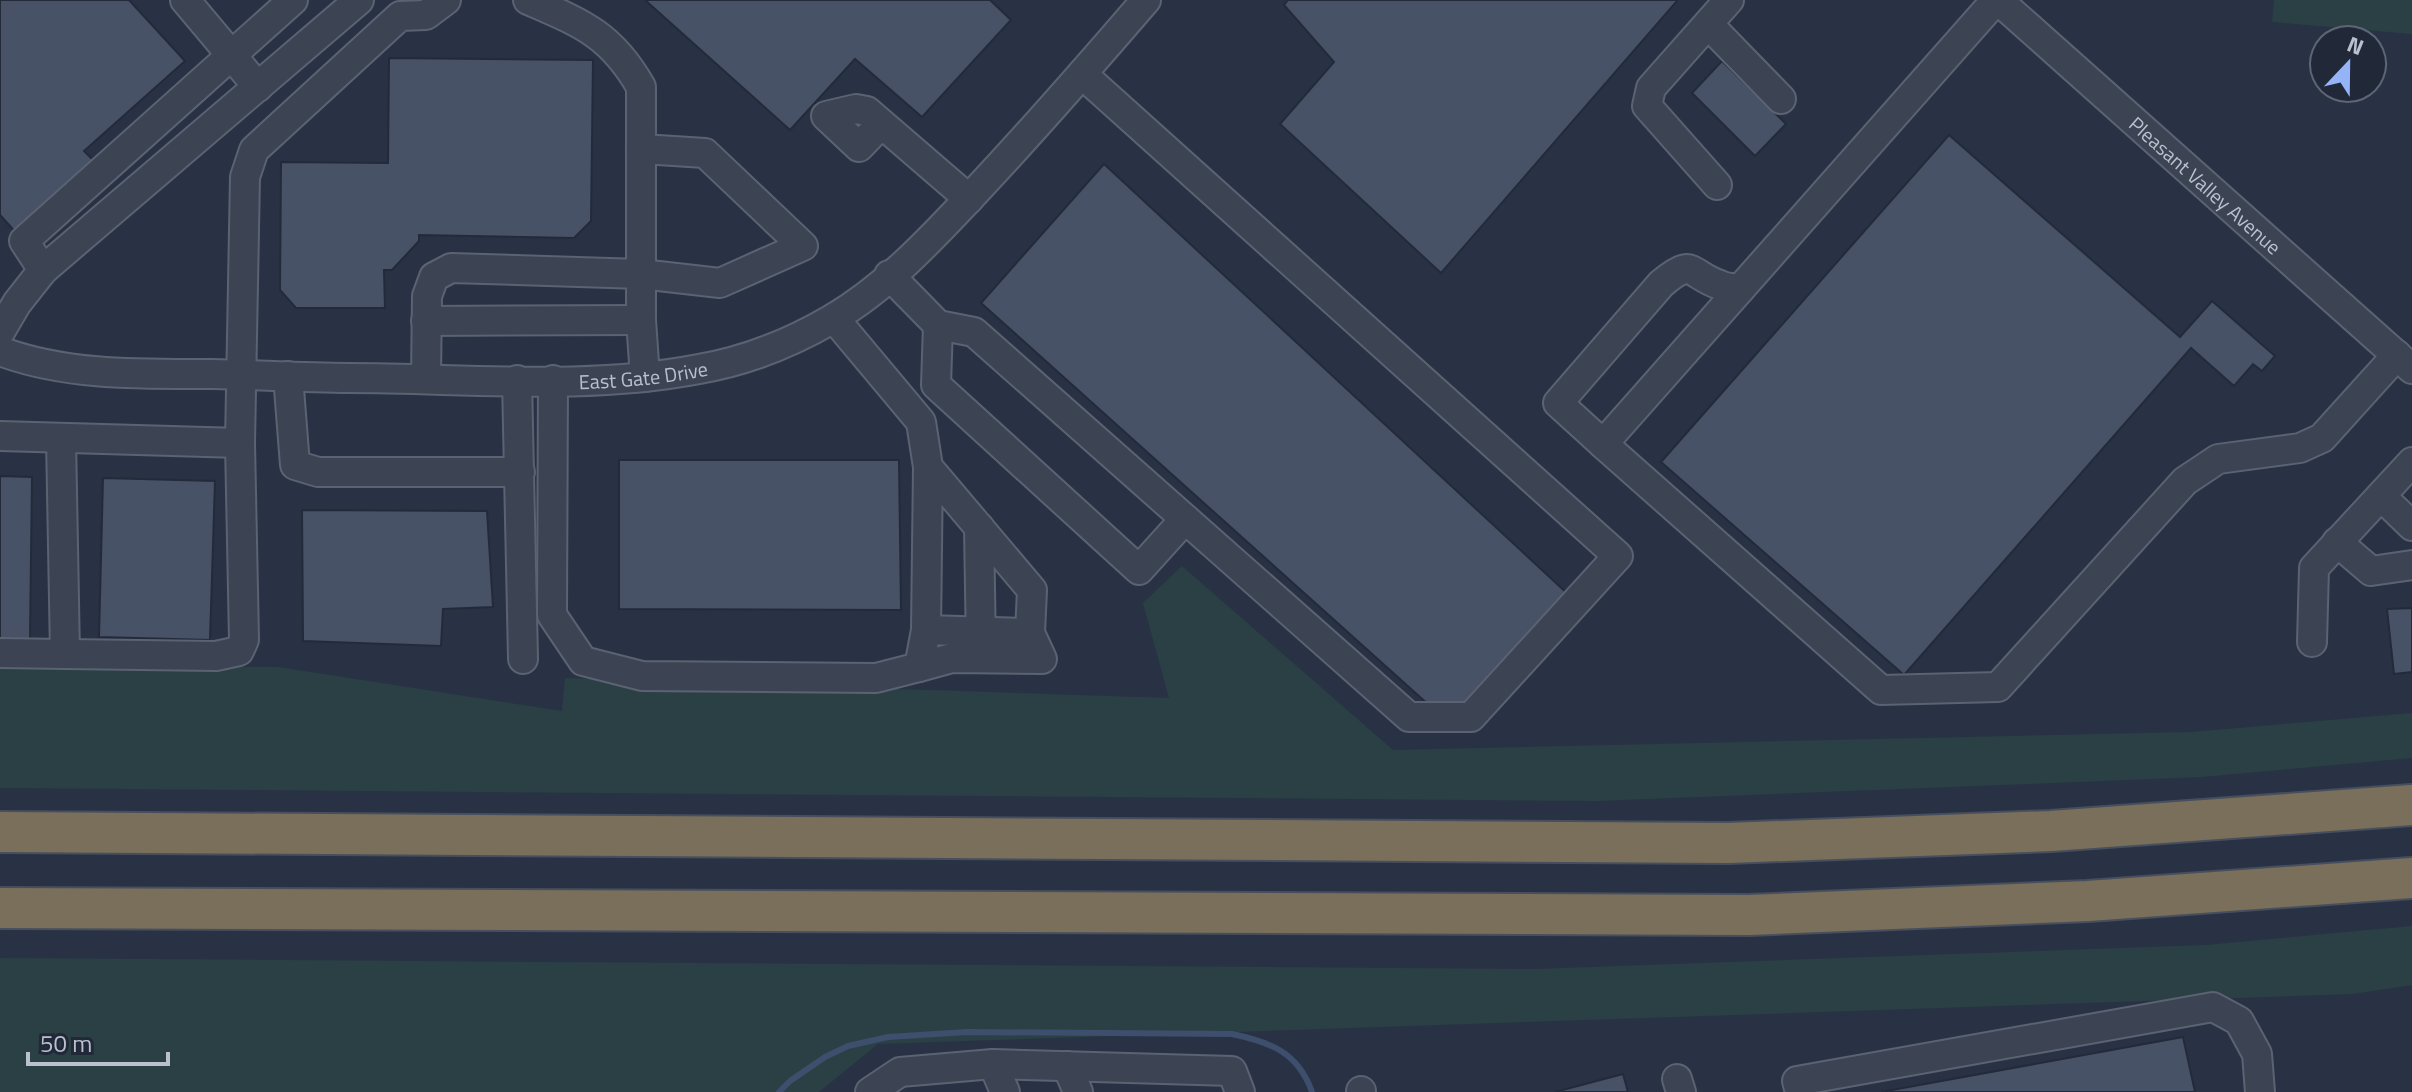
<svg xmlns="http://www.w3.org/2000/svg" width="2412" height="1092" viewBox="0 0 2412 1092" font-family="'Titillium Web',sans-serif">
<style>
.green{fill:#2a4045}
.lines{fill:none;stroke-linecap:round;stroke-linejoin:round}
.stream{stroke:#3e4e6d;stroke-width:6}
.building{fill:#475266;stroke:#232b3b;stroke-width:2}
.minor-casing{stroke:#5b6271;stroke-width:32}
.highway-casing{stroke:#474f5e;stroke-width:44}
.minor{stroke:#3c4454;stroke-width:28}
.highway{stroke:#7a6f5a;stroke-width:40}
.labels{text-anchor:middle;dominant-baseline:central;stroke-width:6;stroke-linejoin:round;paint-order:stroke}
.street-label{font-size:20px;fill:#bac0cd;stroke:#212939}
</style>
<rect width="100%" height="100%" fill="#283244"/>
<path class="green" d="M 2274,0 L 2412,0 L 2412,34 L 2272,22 Z
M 1182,566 L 1393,750 L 2191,732 L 2412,713 L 2412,758 L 2201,777 L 1597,801 L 0,788 L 0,666 L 278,667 L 562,711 L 565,678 L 1169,698 L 1143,603 Z
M 2412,926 L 2412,985 L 2352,994 L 878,1044 L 819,1092 L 0,1092 L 0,958 L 1536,969 L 2206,945 Z"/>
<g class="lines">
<path class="stream" d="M 779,1092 L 790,1081 L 825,1057 L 848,1046 L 888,1037 L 967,1032 L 1232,1034 C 1270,1042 1298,1052 1312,1092"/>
</g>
<path class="building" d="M 0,0 L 129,0 L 185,61 L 84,151 L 99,166 L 19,236 L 0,215 Z
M 645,0 L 990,0 L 1011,20 L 922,117 L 855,59 L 790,130 Z
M 1288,0 L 1677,0 L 1677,1 L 1441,273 L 1280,124 L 1334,62 L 1284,5 Z
M 389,58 L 593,60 L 591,221 L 574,238 L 419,235 L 419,241 L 392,270 L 384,270 L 385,308 L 296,308 L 280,290 L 281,162 L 388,163 Z
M 1722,61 L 1786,124 L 1755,156 L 1692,93 Z
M 1949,135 L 2180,337 L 2212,301 L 2275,356 L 2262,371 L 2253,364 L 2234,386 L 2191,348 L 1904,675 L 1661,462 Z
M 1104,164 L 1570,596 L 1470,707 L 1430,706 L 981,303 Z
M 619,460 L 899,460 L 901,610 L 619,609 Z
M 0,476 L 32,477 L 30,639 L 0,639 Z
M 103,478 L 215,481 L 210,640 L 99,637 Z
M 302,510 L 487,511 L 493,607 L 443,609 L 441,646 L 303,641 Z
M 2412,608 L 2412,672 L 2394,674 L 2387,609 Z
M 2183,1037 L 2195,1092 L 1881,1092 Z
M 1623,1074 L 1628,1092 L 1555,1092 Z"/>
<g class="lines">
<g class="minor-casing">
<g id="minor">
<path d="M 185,0 L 258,87"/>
<path d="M 293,0 L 24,241 L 43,270 L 359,0"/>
<path d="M 528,0 C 581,23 611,34 641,87 L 641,320 L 645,377"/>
<path d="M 1996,0 L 1603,444 L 1881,690 L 1998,687 L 2185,481 L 2218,459 L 2300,448 L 2322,438 L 2397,355"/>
<path id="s1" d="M 1998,0 L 2412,369"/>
<path d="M 1708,24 L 1781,99"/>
<path d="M 881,124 L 859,147 L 826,116 L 856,109 L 867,111 L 969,199"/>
<path d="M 1717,185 L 1647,106 L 1651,88 L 1729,0"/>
<path d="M 889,275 L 938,325 L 974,332 L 1409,717 L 1471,717 L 1618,556 L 1082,74"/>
<path d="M 834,318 L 921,422 L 928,467 L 1032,590 L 1030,633 L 926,630 L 928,467"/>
<path d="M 426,321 L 641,320"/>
<path d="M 938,325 L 936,385 L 1139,570 L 1185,519"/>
<path d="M 0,332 L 17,303 L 43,270"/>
<path id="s2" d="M 0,351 C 67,376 141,374 212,374 C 258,375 303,378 349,378 C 464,378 585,391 699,369 C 746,361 791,343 832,319 C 887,287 934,236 977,190 C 1035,128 1091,64 1146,0"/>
<path d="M 288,376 L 295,465 L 318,472 L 520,472"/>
<path d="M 426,378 L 427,296 L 434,277 L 451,268 L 641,274 L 720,283 L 803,246 L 705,153 L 642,149"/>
<path d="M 517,380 L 523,659"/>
<path d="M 553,380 L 552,615 L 583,661 L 642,676 L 876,678 L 919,667 L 926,630"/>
<path d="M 0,436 L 240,443 L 245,177 L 254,150 L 400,16 L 426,15 L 446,0"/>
<path d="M 1603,444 L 1558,403 L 1661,284 C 1694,256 1688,274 1720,285 C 1726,288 1734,288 1740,289"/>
<path d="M 2381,496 L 2412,526"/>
<path d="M 979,527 L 981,650"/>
<path d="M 2337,542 L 2371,571 L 2412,565"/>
<path d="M 2312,642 L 2314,568 L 2412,462"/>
<path d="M 0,653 L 65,654 L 61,438"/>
<path d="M 65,654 L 216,656 L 239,651 L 244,640 L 240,443"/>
<path d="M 919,667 L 952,658 L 1042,659 L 1030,633"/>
<path d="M 993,1064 L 1005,1092"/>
<path d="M 1067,1066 L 1078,1092"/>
<path d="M 1677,1079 L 1681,1092"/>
<path d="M 1361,1091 L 1361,1092"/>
<path d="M 870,1092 L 900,1072 L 993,1064 L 1232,1071 L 1240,1092"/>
<path d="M 1800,1092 L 1797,1081 L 2213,1007 L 2239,1021 L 2257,1054 L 2260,1092"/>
</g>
</g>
<g class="highway-casing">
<path id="highway" d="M 0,832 L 1728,843 L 2051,831 L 2412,805
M 0,908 L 1749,915 L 2088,901 L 2412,878"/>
</g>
<use href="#minor" class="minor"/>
<use href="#highway" class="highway"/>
</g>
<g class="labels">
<g class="street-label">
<text stroke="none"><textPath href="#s1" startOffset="278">Pleasant Valley Avenue</textPath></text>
<text stroke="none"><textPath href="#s2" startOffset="646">East Gate Drive</textPath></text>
</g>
</g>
<g transform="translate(2348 64) rotate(22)"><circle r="38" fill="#212939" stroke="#5e6574" stroke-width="2"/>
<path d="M0-6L14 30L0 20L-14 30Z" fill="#95b4f8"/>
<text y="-12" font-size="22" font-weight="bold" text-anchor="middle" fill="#bac0cd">N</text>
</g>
<path d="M28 1052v12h140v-12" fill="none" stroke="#bac0cd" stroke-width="4"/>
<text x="40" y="1052" font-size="24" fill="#bac0cd" stroke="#212939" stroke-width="6" paint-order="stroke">50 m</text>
</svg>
